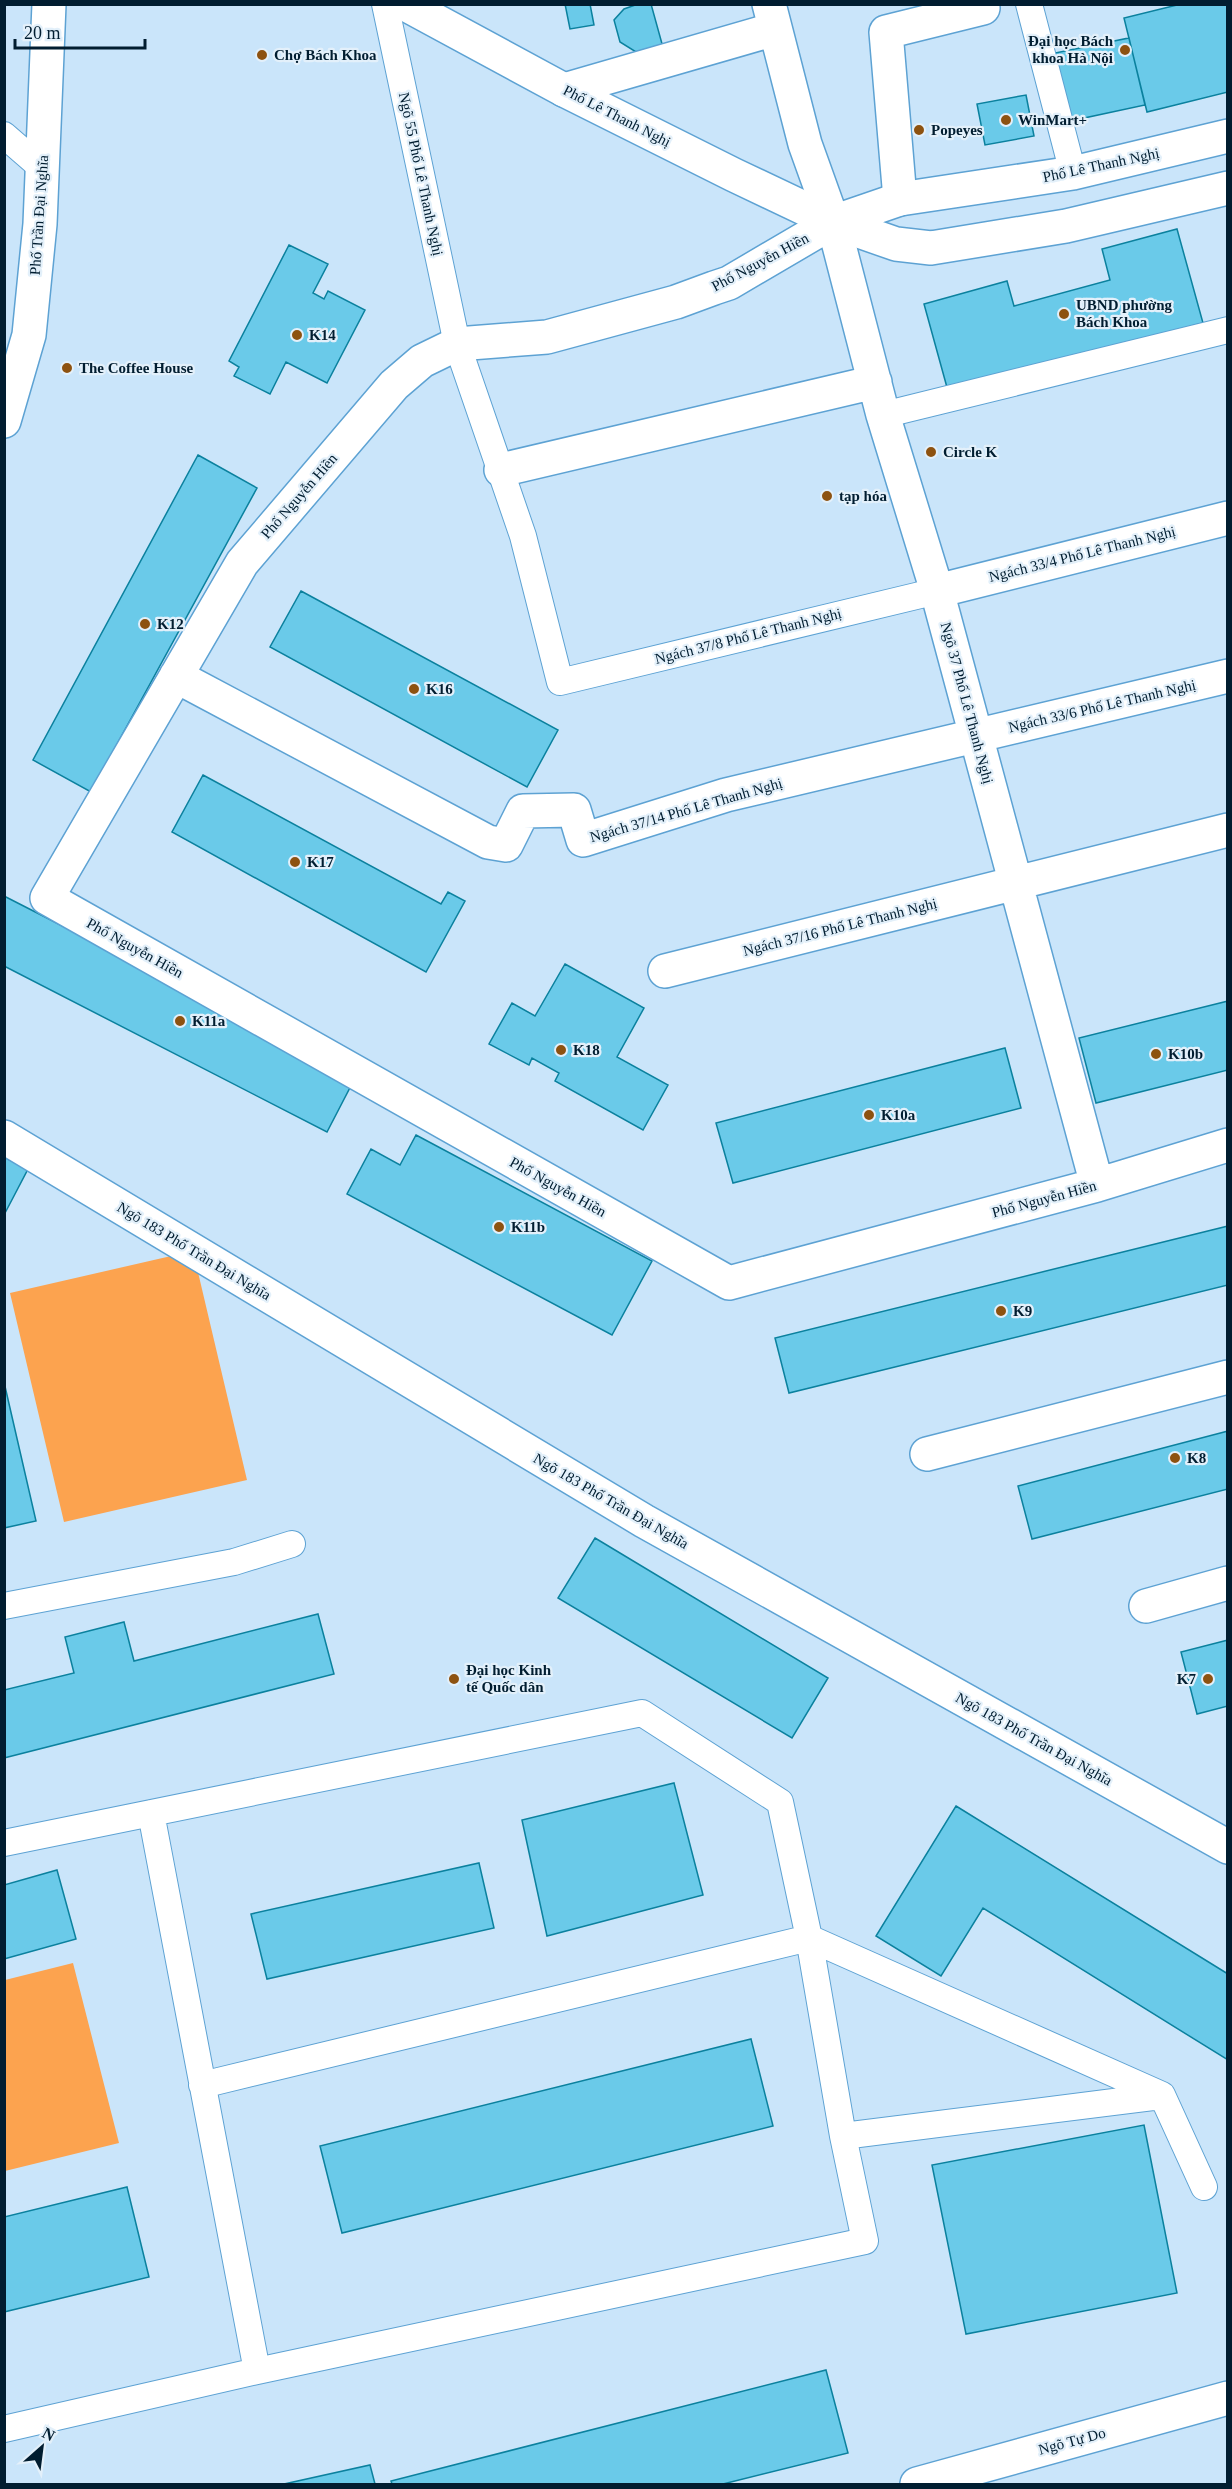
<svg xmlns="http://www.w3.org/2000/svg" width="1232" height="2489" viewBox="0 0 1232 2489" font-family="'Times New Roman',serif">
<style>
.green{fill:#fca34f}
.building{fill:#6acae9;stroke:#0b819e;stroke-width:1.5}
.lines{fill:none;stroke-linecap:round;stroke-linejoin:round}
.lane-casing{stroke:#5da2d3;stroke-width:28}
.street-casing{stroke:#5da2d3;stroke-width:36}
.secondary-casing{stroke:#5da2d3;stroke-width:36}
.lane{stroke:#fff;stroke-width:26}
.street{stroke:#fff;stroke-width:33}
.secondary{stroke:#fff;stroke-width:33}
.poi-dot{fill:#8d5210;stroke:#e3f0fa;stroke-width:2}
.labels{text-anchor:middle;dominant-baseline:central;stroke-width:4.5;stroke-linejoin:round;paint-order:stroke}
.poi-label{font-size:15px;font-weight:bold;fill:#011d30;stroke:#e3f0fa;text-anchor:start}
.street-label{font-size:15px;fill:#011d30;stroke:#e3f0fa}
</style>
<rect width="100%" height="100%" fill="#cae5fa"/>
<path class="green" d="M 193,1251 L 247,1480 L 64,1522 L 10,1293 Z
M 73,1963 L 119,2143 L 5,2171 L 5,1980 Z"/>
<path class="building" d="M 565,4 L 590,4 L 594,25 L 570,29 Z
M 638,4 L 651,4 L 664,51 L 644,57 L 620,42 L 614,20 L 624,9 Z
M 1181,4 L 1228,4 L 1228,92 L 1147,112 L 1124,18 Z
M 1129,38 L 1145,105 L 1070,121 L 1055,53 Z
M 1026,95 L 1034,136 L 985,145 L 977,104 Z
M 1177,229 L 1203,323 L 948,391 L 924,304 L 1007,281 L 1014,306 L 1110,280 L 1102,249 Z
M 289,245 L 328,264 L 313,293 L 324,299 L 328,291 L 365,310 L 327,383 L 286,362 L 270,394 L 234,376 L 239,367 L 229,361 Z
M 198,455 L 257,488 L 91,792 L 33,760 Z
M 301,591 L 558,730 L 527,787 L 270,647 Z
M 203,775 L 441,904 L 448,892 L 465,901 L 426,972 L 172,832 Z
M 4,896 L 356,1076 L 327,1132 L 4,966 Z
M 565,964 L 644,1008 L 617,1057 L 668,1085 L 643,1130 L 555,1081 L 559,1073 L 532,1058 L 529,1065 L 489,1044 L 512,1003 L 535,1016 Z
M 1228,1001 L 1228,1070 L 1096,1103 L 1079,1038 Z
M 1005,1048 L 1021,1108 L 733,1183 L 716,1123 Z
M 416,1135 L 652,1261 L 612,1335 L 347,1194 L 371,1149 L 400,1165 Z
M 4,1157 L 28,1169 L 4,1215 Z
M 1228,1226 L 1228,1285 L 789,1393 L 775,1338 Z
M 4,1382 L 36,1521 L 4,1528 Z
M 1228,1431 L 1228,1489 L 1032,1539 L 1018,1486 Z
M 595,1538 L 828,1678 L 792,1738 L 558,1598 Z
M 318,1614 L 334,1674 L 4,1758 L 4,1690 L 74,1673 L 65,1637 L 124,1622 L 134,1661 Z
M 1228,1640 L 1228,1706 L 1197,1714 L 1181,1652 Z
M 674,1783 L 703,1895 L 547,1936 L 522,1820 Z
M 956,1806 L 1228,1974 L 1228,2060 L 983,1908 L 941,1976 L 876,1936 Z
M 479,1863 L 494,1928 L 267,1979 L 251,1914 Z
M 57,1870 L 76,1939 L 4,1959 L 4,1885 Z
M 751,2039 L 773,2126 L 342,2233 L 320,2146 Z
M 1144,2125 L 1177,2293 L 966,2334 L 932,2165 Z
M 127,2187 L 149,2277 L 4,2312 L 4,2217 Z
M 826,2370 L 848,2453 L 723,2484 L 392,2484 L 391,2481 Z
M 370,2465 L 375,2484 L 284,2484 Z"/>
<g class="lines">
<g class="lane-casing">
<path id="lane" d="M 385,4 L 457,344 L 523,536 L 560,682 L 937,591
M 1029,4 L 1073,173
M 4,135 L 42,168
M 883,415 L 1228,330
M 4,1606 L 234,1562 L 292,1544
M 151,1813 L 257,2371
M 4,1843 L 642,1713 L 780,1802 L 809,1938 L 843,2136 L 865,2241 L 257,2371 L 4,2429
M 202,2085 L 809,1938 L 1162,2095 L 1204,2187
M 843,2136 L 1161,2096"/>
</g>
<g class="street-casing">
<path id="street" d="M 769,4 L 805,144 L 833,222 L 883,415 L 937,591 L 1097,1185
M 564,90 L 775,29
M 900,199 L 886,32 L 983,8 L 982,4
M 833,222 L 729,283 L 714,288 L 676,302 L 547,337 L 457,344 L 422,361 L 394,385 L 242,563 L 47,898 L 729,1283 L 1097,1185 L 1228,1145
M 501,470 L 875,382
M 937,591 L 1228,518
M 176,676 L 488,842 L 506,845 L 523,811 L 574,810 L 583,840 L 726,795 L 1228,676
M 665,971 L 1228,830
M 4,1137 L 644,1521 L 1228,1847
M 927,1454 L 1228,1377
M 1146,1606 L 1228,1583
M 917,2484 L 1228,2398"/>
</g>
<g class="secondary-casing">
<path id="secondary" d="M 405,4 L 564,90 L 734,175 L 833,222 L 896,244 L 931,248 L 1066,226 L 1228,188
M 833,222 L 900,199 L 1073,173 L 1228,136
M 4,421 L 29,335 L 40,224 L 49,4"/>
</g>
<use href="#lane" class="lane"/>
<use href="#street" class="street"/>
<use href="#secondary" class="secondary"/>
</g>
<g class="poi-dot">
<circle cx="1125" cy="50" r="6"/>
<circle cx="262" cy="55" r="6"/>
<circle cx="1006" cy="120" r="6"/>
<circle cx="919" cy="130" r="6"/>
<circle cx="1064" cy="314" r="6"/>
<circle cx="297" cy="335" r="6"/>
<circle cx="67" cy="368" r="6"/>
<circle cx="931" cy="452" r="6"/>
<circle cx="827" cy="496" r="6"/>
<circle cx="145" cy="624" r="6"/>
<circle cx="414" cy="689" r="6"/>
<circle cx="295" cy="862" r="6"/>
<circle cx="180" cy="1021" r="6"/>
<circle cx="561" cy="1050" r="6"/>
<circle cx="1156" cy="1054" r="6"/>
<circle cx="869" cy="1115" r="6"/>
<circle cx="499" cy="1227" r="6"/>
<circle cx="1001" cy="1311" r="6"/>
<circle cx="1175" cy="1458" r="6"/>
<circle cx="454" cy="1679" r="6"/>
<circle cx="1208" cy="1679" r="6"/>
</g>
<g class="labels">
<g class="poi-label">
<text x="1113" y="41" text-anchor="end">Đại học Bách<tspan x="1113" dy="17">khoa Hà Nội</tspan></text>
<text x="274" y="55">Chợ Bách Khoa</text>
<text x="1018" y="120">WinMart+</text>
<text x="931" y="130">Popeyes</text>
<text x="1076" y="305">UBND phường<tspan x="1076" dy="17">Bách Khoa</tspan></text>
<text x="309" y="335">K14</text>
<text x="79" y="368">The Coffee House</text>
<text x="943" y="452">Circle K</text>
<text x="839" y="496">tạp hóa</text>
<text x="157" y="624">K12</text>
<text x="426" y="689">K16</text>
<text x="307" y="862">K17</text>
<text x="192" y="1021">K11a</text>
<text x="573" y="1050">K18</text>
<text x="1168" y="1054">K10b</text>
<text x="881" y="1115">K10a</text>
<text x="511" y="1227">K11b</text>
<text x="1013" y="1311">K9</text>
<text x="1187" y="1458">K8</text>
<text x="466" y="1670">Đại học Kinh<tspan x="466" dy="17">tế Quốc dân</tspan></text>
<text x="1196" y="1679" text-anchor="end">K7</text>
</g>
<g class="street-label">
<text transform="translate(617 116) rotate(27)">Phố Lê Thanh Nghị</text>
<text transform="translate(1101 165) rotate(-12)">Phố Lê Thanh Nghị</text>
<text transform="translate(421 174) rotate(78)">Ngõ 55 Phố Lê Thanh Nghị</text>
<text transform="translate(39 215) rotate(-86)">Phố Trần Đại Nghĩa</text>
<text transform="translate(760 262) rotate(-28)">Phố Nguyễn Hiền</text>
<text transform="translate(299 496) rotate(-49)">Phố Nguyễn Hiền</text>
<text transform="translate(1082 554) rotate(-14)">Ngách 33/4 Phố Lê Thanh Nghị</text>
<text transform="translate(748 636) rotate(-14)">Ngách 37/8 Phố Lê Thanh Nghị</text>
<text transform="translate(967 703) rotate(75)">Ngõ 37 Phố Lê Thanh Nghị</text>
<text transform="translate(1102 706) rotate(-13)">Ngách 33/6 Phố Lê Thanh Nghị</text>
<text transform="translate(686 810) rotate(-16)">Ngách 37/14 Phố Lê Thanh Nghị</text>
<text transform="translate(840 927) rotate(-14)">Ngách 37/16 Phố Lê Thanh Nghị</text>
<text transform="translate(135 948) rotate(29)">Phố Nguyễn Hiền</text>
<text transform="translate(558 1187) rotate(29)">Phố Nguyễn Hiền</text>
<text transform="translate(1044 1199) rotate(-15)">Phố Nguyễn Hiền</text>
<text transform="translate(194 1251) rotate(31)">Ngõ 183 Phố Trần Đại Nghĩa</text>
<text transform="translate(611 1501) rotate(30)">Ngõ 183 Phố Trần Đại Nghĩa</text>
<text transform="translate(1034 1739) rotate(29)">Ngõ 183 Phố Trần Đại Nghĩa</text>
<text transform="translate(1072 2441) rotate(-15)">Ngõ Tự Do</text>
</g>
</g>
<rect width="1232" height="2489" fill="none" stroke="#011d30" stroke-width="12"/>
<g transform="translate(42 2447) rotate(28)" stroke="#e3f0fa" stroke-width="4.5" paint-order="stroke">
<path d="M0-4.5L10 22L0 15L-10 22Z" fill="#011d30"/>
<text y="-9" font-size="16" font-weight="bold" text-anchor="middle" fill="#011d30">N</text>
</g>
<path d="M15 39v9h130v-9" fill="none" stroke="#011d30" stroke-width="3"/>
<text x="24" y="39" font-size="18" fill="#011d30" stroke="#e3f0fa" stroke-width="4.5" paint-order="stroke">20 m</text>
</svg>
